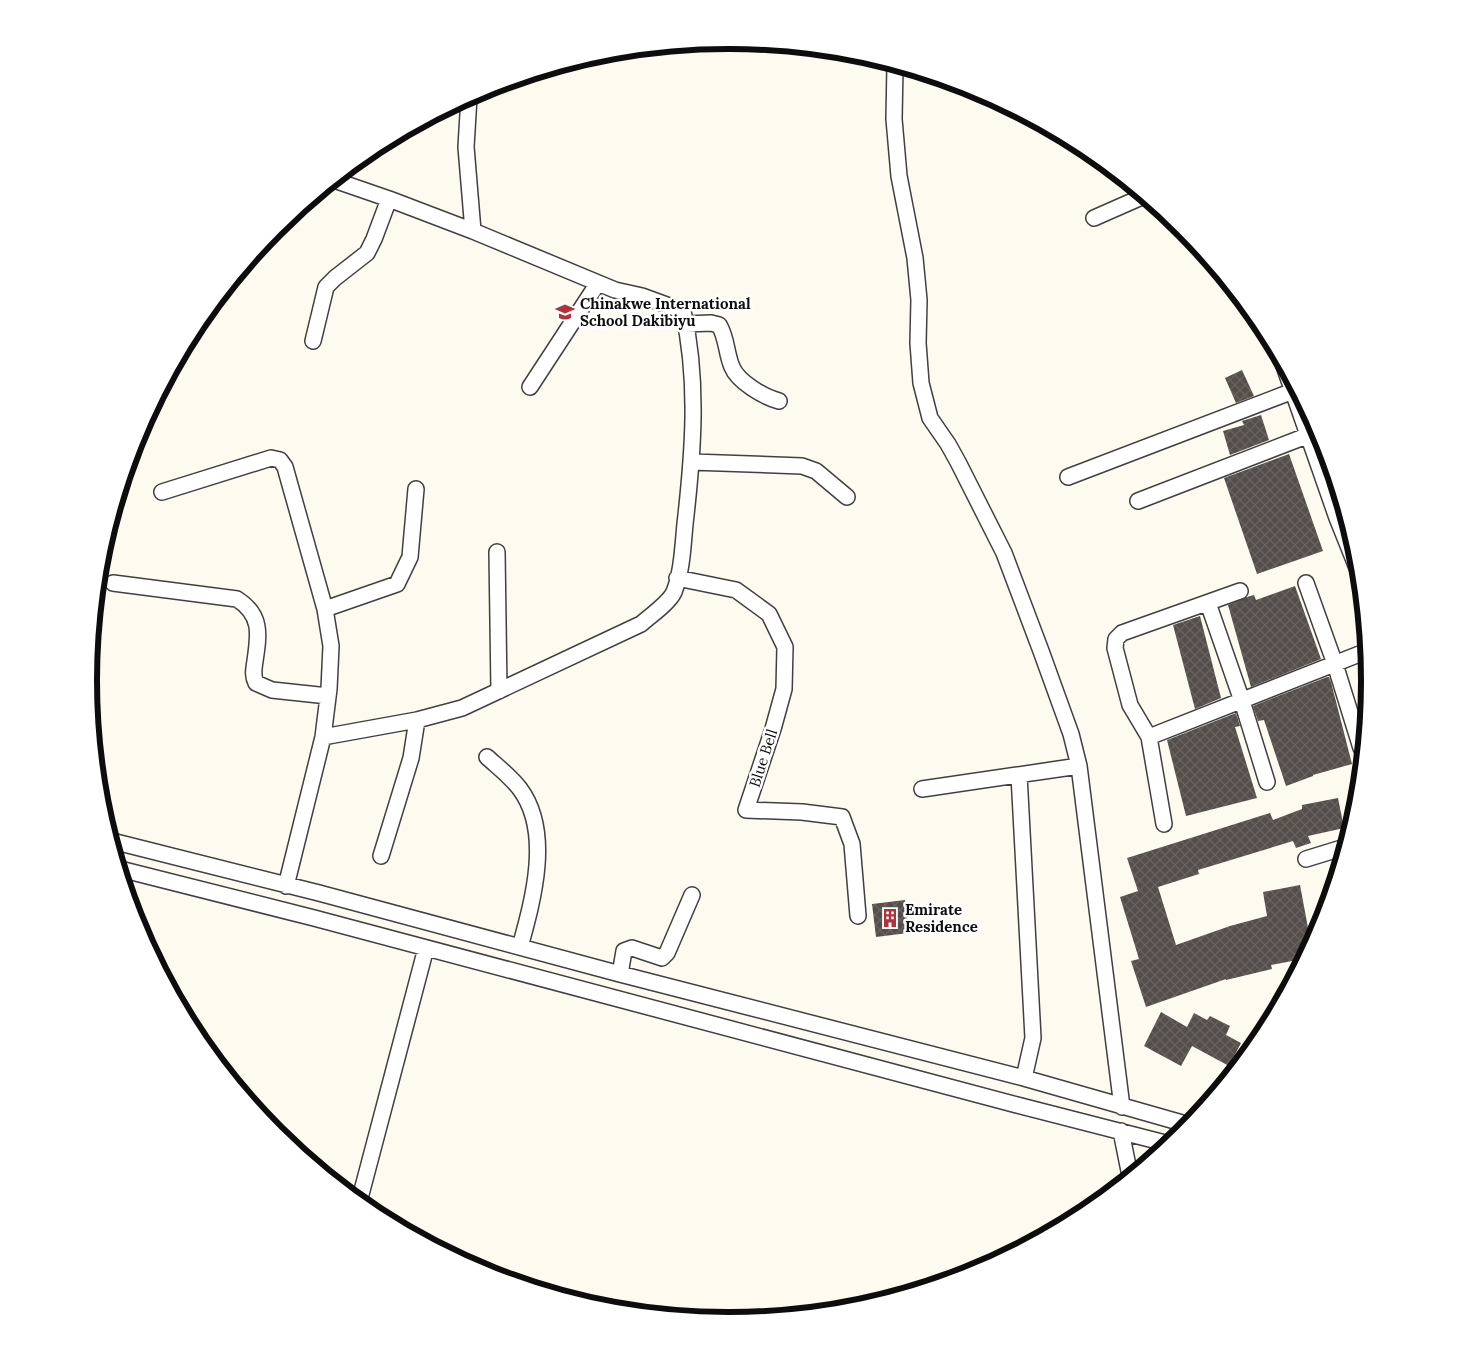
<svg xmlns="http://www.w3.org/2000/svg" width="1458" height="1361" viewBox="0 0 1458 1361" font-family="Lora,serif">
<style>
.building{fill:url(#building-cross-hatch)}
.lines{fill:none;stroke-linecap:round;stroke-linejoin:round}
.minor-casing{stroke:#404040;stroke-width:18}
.minor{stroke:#fff;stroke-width:15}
.labels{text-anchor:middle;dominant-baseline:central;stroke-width:5;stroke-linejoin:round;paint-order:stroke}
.poi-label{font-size:15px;font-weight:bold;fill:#0d0d0d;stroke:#fff;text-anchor:start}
.street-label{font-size:15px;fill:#0d0d0d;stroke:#fff}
.rim{fill:none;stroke:#0d0d0d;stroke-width:6}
</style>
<defs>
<pattern id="building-cross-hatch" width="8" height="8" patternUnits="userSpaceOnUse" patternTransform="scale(1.25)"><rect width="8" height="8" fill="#554e4b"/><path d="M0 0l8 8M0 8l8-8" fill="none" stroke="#686360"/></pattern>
</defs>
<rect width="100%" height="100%" fill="#fdfaef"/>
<path class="building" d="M 1242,370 L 1254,396 L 1236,403 L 1225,378 Z
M 1261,415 L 1269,440 L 1230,455 L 1223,431 L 1244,425 L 1242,421 Z
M 1289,454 L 1323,551 L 1257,574 L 1224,478 Z
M 1295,586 L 1321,659 L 1251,687 L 1228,605 L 1247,597 L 1254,595 L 1256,600 Z
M 1200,616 L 1221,698 L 1195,709 L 1173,625 Z
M 1327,677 L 1329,677 L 1331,682 L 1352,764 L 1313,775 L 1313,776 L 1286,786 L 1264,720 L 1258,721 L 1253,706 Z
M 1236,713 L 1240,726 L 1235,727 L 1257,798 L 1186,816 L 1167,740 Z
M 1338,798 L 1344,828 L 1308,836 L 1311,843 L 1296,848 L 1293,841 L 1198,870 L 1199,874 L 1158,887 L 1176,945 L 1230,926 L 1267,916 L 1263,892 L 1300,885 L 1311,944 L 1303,959 L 1271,965 L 1272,969 L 1226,980 L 1226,979 L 1146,1007 L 1131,961 L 1139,959 L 1120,897 L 1138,891 L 1127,858 L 1270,813 L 1273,820 L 1302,809 L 1302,805 Z
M 905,900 L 908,933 L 876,937 L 872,904 Z
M 1161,1012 L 1187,1027 L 1194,1013 L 1207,1020 L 1210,1016 L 1230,1026 L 1226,1035 L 1241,1043 L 1229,1066 L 1192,1046 L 1181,1066 L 1144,1046 Z"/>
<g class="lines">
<g class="minor-casing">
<path id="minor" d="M 895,65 L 894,119 L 899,176 L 915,258 L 919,300 L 918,343 L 921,383 L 930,418 L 948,444 L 958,462 L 1004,553 L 1041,651 L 1071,734 L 1079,766 L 1122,1107
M 469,97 L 466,147 L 473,231
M 1094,218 L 1144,196
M 686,324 L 711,323 L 719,325 C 727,338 726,353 732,367 C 738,382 764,397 779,401
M 313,341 L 326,287 L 335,278 L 367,253 L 374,239 L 389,199
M 1284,366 L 1337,518 L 1359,573
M 530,387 L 598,283
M 692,462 L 802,466 L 816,471 L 847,497
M 1068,477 L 1293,391
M 162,492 L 271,458 L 280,460 L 285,467 L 325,609 L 331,646 L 329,689 L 323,737 L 286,886
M 1138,501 L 1309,435
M 497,552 L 499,691
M 677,578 L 736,590 L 769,614 L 785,647 L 784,689 L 773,729 L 746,810 L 802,812 L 842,817 L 852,844 L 858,916
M 113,583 L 237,599 C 262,615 259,634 255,661 C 254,669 252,675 256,683 L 272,690 L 328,696
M 1306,583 L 1335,664 L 1361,748
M 1208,603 L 1242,701 L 1267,782
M 325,609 L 397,584 L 410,557 L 416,489
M 323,737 L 417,720 L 462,708 L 641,624 C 650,616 669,603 674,592 C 682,572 683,545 685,524 C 693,454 699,381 683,311 L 642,296 L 615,290 L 473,231 L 389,199 L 334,180
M 1149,737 L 1130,705 L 1115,648 L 1116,639 L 1122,633 L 1240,591
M 487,757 C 498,767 511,777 520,789 C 552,832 533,900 520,947
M 1019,775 L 1033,1038 L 1024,1078
M 922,789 L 1079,766
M 1164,824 L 1149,737 L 1367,651
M 112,841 L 319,893 L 620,974 L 1024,1078 L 1189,1125
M 381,856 L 411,758 L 417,720
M 1306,859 L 1345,847
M 120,869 L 314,918 L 1017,1105 L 1169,1144
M 620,974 L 624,951 L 632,948 L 662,958 L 667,953 L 692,895
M 1121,1131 L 1130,1176
M 359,1202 L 426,948"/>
</g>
<use href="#minor" class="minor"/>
</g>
<defs>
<g id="school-bare" transform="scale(1.5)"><path d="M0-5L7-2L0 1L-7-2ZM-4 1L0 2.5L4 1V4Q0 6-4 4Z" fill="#b0323c" stroke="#fff" stroke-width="2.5" paint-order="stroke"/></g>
<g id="building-bare" transform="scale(1.5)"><path d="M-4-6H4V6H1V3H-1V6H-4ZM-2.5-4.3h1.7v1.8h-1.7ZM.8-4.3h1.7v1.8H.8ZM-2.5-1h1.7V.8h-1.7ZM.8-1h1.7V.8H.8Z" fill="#b0323c" stroke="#fff" stroke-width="2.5" paint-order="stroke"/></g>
</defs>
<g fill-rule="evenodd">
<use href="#school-bare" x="565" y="312"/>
<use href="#building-bare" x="890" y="918"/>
</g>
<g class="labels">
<g class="poi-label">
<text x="580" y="303">Chinakwe International<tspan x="580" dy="17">School Dakibiyu</tspan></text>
<text x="905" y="909">Emirate<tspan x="905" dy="17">Residence</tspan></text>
</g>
<g class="street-label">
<text transform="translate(763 758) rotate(-72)">Blue Bell</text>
</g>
</g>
<path d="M0 0H1458V1361H0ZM728 49H730A631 631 0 0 1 1361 680V681A631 631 0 0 1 730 1312H728A631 631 0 0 1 97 681V680A631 631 0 0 1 728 49Z" fill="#fff" fill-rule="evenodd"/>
<path class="rim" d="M728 49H730A631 631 0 0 1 1361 680V681A631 631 0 0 1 730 1312H728A631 631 0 0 1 97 681V680A631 631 0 0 1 728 49Z"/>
</svg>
